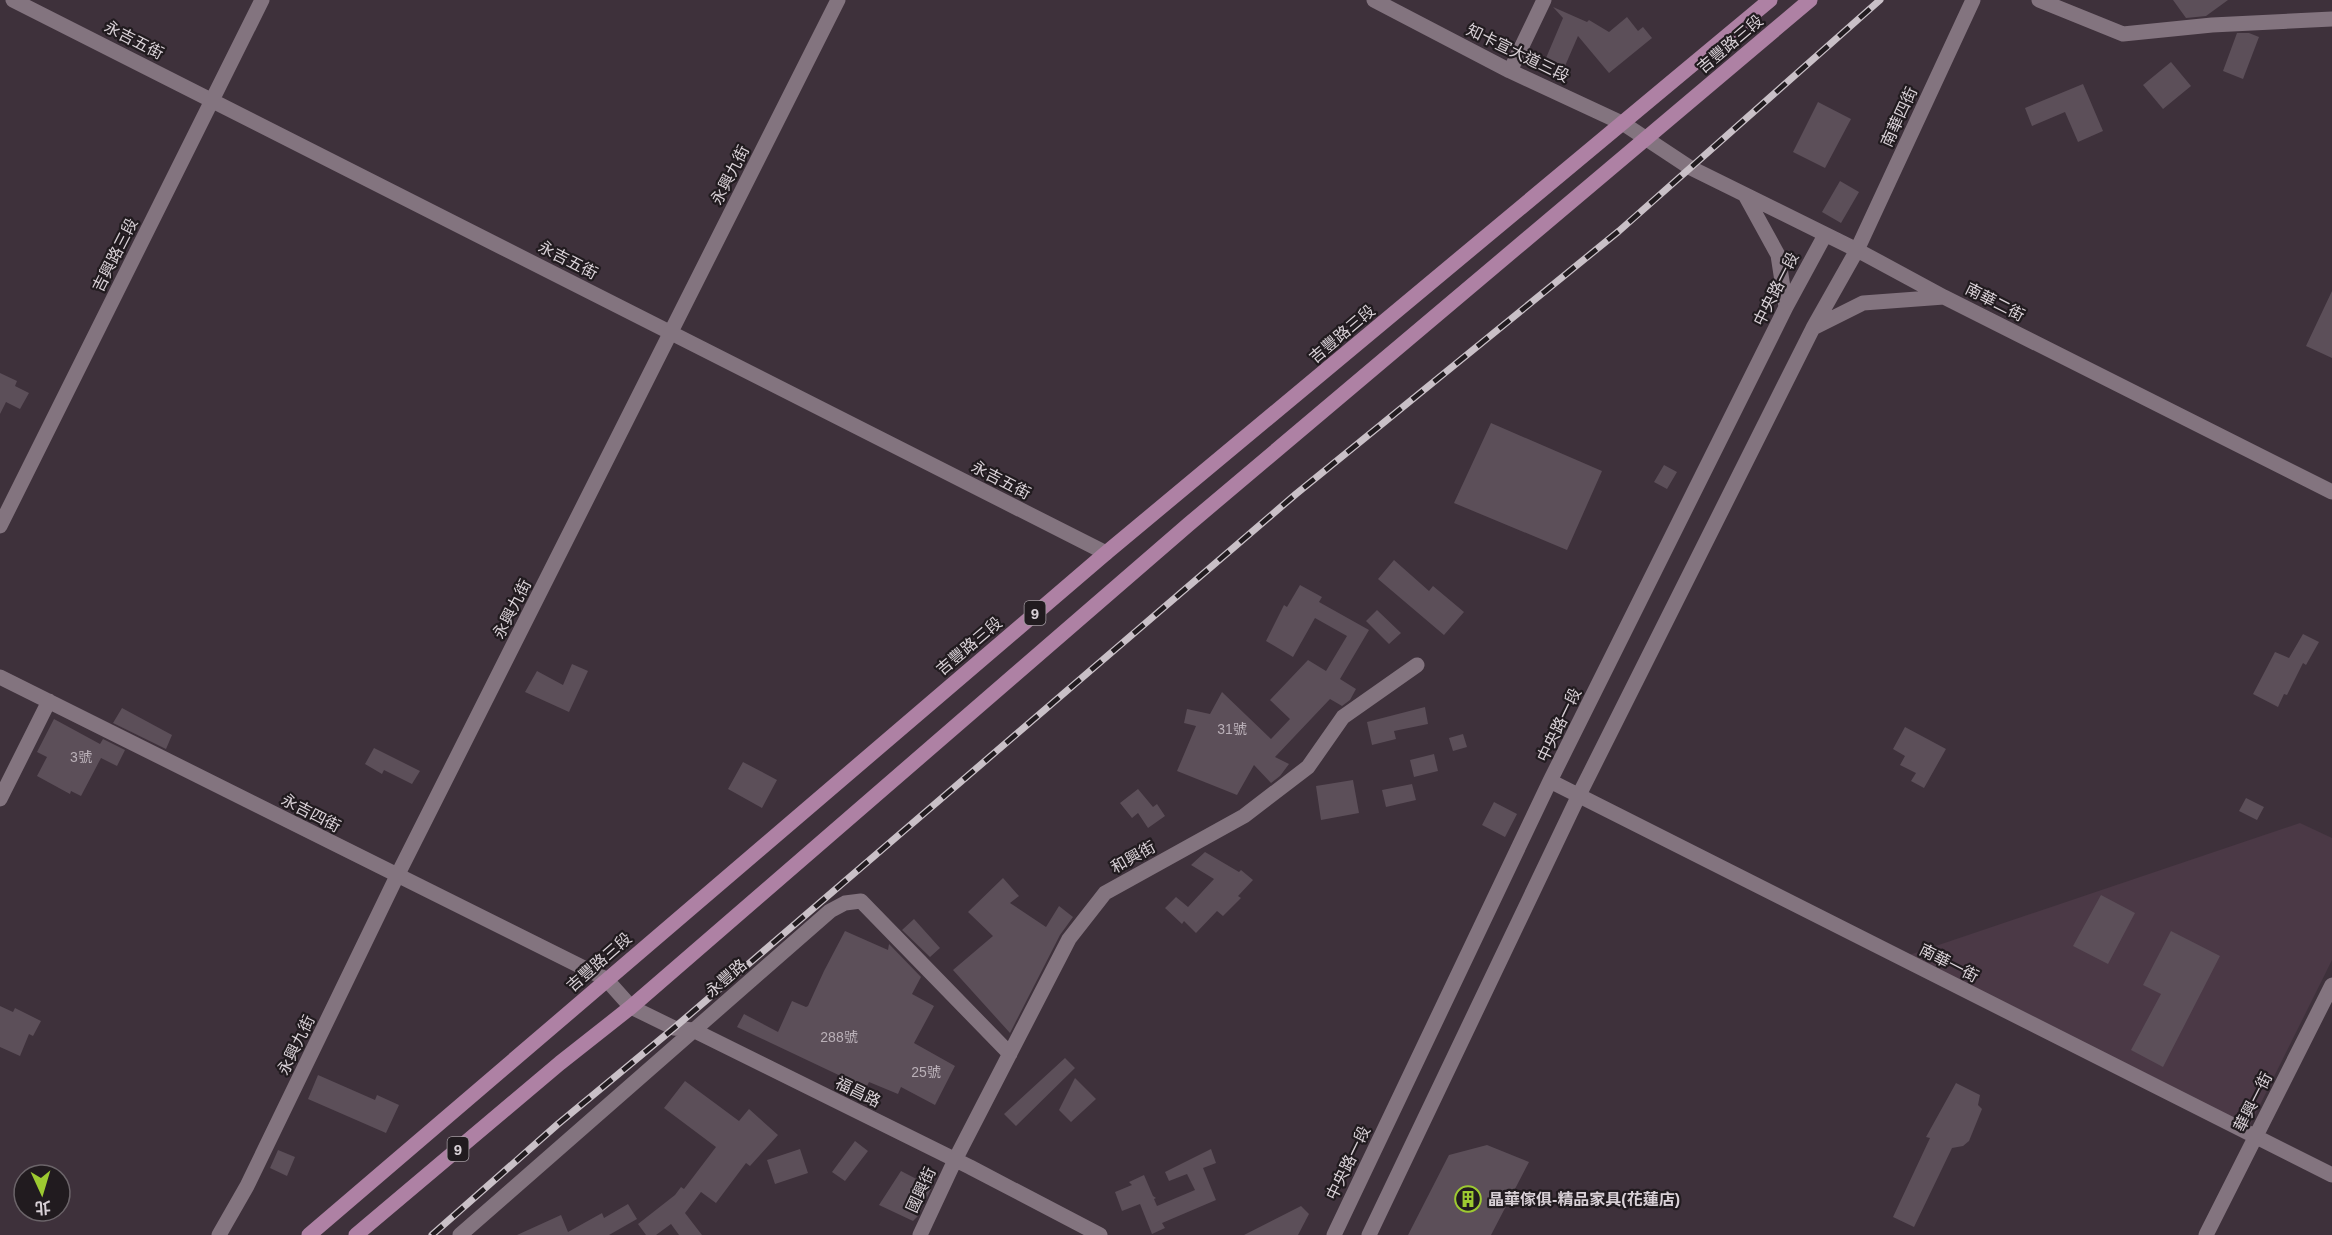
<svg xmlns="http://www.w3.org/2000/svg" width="2332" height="1235" viewBox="0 0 2332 1235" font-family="Arial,'Noto Sans TC',sans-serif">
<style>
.built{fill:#4b3946}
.building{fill:#5c4f59}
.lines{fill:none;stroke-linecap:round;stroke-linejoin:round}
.minor{stroke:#83747f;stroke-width:15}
.major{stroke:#ae81a4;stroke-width:15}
.rail-casing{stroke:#c9c0c7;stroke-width:7}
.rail{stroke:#211b1f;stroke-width:4.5;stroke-dasharray:14;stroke-linecap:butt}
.labels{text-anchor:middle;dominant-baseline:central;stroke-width:4.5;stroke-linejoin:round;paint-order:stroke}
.number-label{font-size:14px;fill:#bab0b8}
.shield{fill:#211b1f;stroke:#a29aa0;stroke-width:1.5}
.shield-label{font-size:15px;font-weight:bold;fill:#d9d1d7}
.street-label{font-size:16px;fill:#d9d1d7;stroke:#211b1f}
.poi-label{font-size:16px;font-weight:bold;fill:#d9d1d7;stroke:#211b1f;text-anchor:start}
</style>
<rect width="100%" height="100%" fill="#3e313b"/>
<path class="built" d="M 2300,823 L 2332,838 L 2332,960 L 2249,1127 L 1909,955 Z"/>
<path class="building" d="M 2173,0 L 2228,0 L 2206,16 L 2186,18 Z
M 1553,7 L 1587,22 L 1589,20 L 1609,32 L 1627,17 L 1638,31 L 1643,27 L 1652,38 L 1609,73 L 1578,36 L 1565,66 L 1546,58 L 1563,18 Z
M 2237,33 L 2249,33 L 2259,37 L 2243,79 L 2223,71 Z
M 2171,62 L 2191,86 L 2163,109 L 2143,85 Z
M 2083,84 L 2103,131 L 2078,142 L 2065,112 L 2032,126 L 2025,108 Z
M 1818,102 L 1851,119 L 1825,168 L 1793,152 Z
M 1840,181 L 1859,192 L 1841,223 L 1822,212 Z
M 2332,291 L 2332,358 L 2306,346 Z
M 0,373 L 17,381 L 15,386 L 29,393 L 20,409 L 6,402 L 0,414 Z
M 1491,423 L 1602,471 L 1567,550 L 1454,503 Z
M 1664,465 L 1677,472 L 1667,489 L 1654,482 Z
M 1394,560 L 1429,591 L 1433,586 L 1464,612 L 1444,635 L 1378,579 Z
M 1300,585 L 1322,597 L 1319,602 L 1369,630 L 1340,679 L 1356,689 L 1350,700 L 1342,706 L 1330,699 L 1275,757 L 1289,764 L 1280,776 L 1271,783 L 1254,765 L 1237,795 L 1177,771 L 1196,726 L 1184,723 L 1187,709 L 1210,714 L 1222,692 L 1271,739 L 1290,719 L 1270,700 L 1308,660 L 1326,671 L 1347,636 L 1315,618 L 1293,657 L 1266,641 L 1284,605 L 1287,607 Z
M 1377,610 L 1401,633 L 1389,644 L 1366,621 Z
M 2303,634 L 2319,642 L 2306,665 L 2303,663 L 2287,695 L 2284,694 L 2278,707 L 2253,694 L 2275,652 L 2289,658 Z
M 572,664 L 588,671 L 569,712 L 525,692 L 537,671 L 563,685 Z
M 1425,707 L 1428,724 L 1394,731 L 1396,739 L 1372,745 L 1367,722 Z
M 122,708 L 172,735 L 166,749 L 113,723 Z
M 54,719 L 100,744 L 103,739 L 125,750 L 117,766 L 101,758 L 81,796 L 71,791 L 70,794 L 37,776 L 47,757 L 37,752 Z
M 1905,727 L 1946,749 L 1924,788 L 1911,781 L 1916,773 L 1900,765 L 1905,756 L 1893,749 Z
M 1463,734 L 1467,747 L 1453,751 L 1449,738 Z
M 374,748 L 420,771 L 412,784 L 384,770 L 382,774 L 365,764 Z
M 1434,754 L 1438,771 L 1414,777 L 1410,760 Z
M 743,762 L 777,780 L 762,808 L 728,789 Z
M 1353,780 L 1359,813 L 1321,820 L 1316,786 Z
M 1412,784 L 1416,800 L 1386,807 L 1382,790 Z
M 1138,789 L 1153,807 L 1157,804 L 1165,816 L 1148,828 L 1138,813 L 1132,818 L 1120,803 Z
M 2246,798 L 2264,807 L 2257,820 L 2239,811 Z
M 1494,802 L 1517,814 L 1505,837 L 1482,825 Z
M 1205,852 L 1239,872 L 1241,870 L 1253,880 L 1238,896 L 1241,898 L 1223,916 L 1217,911 L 1196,933 L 1184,921 L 1182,924 L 1165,908 L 1176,897 L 1188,907 L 1214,879 L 1191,865 Z
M 1003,878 L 1019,896 L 1010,903 L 1046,927 L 1059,906 L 1073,917 L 1060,935 L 1010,1033 L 953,970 L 993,936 L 968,912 Z
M 2101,895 L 2135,913 L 2108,964 L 2073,946 Z
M 914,919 L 940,948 L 930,957 L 902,930 Z
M 845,931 L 888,950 L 889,944 L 921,977 L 912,994 L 934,1006 L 914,1043 L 955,1066 L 935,1105 L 901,1087 L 898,1094 L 869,1082 L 866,1088 L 737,1027 L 744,1014 L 778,1032 L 792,1001 L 806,1007 L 808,1006 L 824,971 Z
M 2171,931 L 2220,956 L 2163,1067 L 2131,1050 L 2161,994 L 2143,985 Z
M 0,1006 L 13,1012 L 15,1008 L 41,1021 L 33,1036 L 29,1034 L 20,1056 L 0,1047 Z
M 1065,1058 L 1075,1068 L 1016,1126 L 1004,1114 Z
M 318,1075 L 375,1100 L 377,1095 L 399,1105 L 386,1133 L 308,1099 Z
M 1075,1078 L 1096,1099 L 1071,1122 L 1059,1110 Z
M 685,1081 L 739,1121 L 749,1109 L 778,1135 L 750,1166 L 746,1163 L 716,1203 L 701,1192 L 685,1213 L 702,1235 L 679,1235 L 671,1224 L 656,1235 L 646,1235 L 638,1224 L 675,1195 L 681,1187 L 684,1189 L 716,1147 L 664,1108 Z
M 1956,1083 L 1980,1095 L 1978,1105 L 1982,1109 L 1969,1141 L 1963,1146 L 1952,1148 L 1914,1227 L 1893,1217 L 1930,1138 L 1926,1137 Z
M 855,1141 L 868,1151 L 845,1181 L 832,1172 Z
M 1487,1145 L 1529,1162 L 1491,1235 L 1408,1235 L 1449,1155 Z
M 800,1149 L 808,1173 L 775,1184 L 767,1160 Z
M 1211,1149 L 1216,1163 L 1203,1168 L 1216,1200 L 1162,1223 L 1165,1228 L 1152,1234 L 1140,1204 L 1122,1211 L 1115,1192 L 1132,1185 L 1129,1182 L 1144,1175 L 1153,1196 L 1156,1198 L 1154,1199 L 1157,1206 L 1195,1190 L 1187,1174 L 1169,1181 L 1165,1172 Z
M 278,1150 L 295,1157 L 287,1176 L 270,1168 Z
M 901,1171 L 932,1187 L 918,1216 L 913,1221 L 879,1205 Z
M 628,1204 L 637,1219 L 609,1235 L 517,1235 L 561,1215 L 568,1232 L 602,1213 L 604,1218 Z
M 1301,1206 L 1309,1214 L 1298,1235 L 1244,1235 Z"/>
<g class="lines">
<path class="minor" d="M 13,0 L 1106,553
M 1374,0 L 1510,71 L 1624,124 L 1689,167 L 1857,250 L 1944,297 L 2332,492
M 2039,0 L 2123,34 L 2212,25 L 2332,19
M 1510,71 L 1544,0
M 1745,195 L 1778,255 L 1786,307
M 1813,328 L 1863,303 L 1944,297
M 0,526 L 262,0
M 0,677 L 606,979 L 631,1007 L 674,1028 L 693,1030 L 970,1167 L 1100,1235
M 1550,781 L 2332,1175
M 0,799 L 49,701
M 219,1235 L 247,1186 L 397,876 L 838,0
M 460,1235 L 830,911 L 845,903 L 861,901 L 1010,1054
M 920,1235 L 955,1160 L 1069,939 L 1105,893 L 1244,816 L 1308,767 L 1343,717 L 1417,665
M 1334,1235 L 1550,781 L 1786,307 L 1825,235
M 1369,1235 L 1579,795 L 1813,328 L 1857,250 L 1973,0
M 2206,1235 L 2332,985"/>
<path class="major" d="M 309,1235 L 1106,553 L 1770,0
M 356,1235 L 560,1063 L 631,1007 L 1189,524 L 1810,0"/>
<g class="rail-casing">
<path id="rail" d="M 432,1235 L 558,1124 L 674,1028 L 1296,494 L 1619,231 L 1880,0"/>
</g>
<use href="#rail" class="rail"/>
</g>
<defs>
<g id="building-ring" transform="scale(1.35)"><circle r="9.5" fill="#211b1f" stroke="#9dca31" stroke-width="1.5"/><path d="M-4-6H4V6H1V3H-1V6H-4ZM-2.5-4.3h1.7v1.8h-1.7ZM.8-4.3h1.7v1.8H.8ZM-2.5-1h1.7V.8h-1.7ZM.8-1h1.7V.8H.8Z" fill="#9dca31"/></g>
</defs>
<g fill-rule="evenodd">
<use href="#building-ring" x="1468" y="1199"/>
</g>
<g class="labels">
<g class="number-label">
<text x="1232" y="729">31號</text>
<text x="81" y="757">3號</text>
<text x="839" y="1037">288號</text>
<text x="926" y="1072">25號</text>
</g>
<g class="shield">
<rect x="1024.5" y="601" width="21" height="24" rx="4.5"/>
<rect x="447.5" y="1137" width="21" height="24" rx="4.5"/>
</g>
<g class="shield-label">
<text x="1035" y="613">9</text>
<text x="458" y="1149">9</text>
</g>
<g class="street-label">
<text transform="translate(134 40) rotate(27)">永吉五街</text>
<text transform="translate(1730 44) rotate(-40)">吉豐路三段</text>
<text transform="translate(1518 53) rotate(26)">知卡宣大道三段</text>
<text transform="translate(1899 117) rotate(-65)">南華四街</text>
<text transform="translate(730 175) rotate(-63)">永興九街</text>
<text transform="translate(115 255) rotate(-63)">吉興路三段</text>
<text transform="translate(568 260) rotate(27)">永吉五街</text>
<text transform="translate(1776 289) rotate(-63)">中央路一段</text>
<text transform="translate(1995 302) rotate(27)">南華二街</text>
<text transform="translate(1342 334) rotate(-40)">吉豐路三段</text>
<text transform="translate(1001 480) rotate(27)">永吉五街</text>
<text transform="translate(512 609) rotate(-63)">永興九街</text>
<text transform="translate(969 646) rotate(-40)">吉豐路三段</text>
<text transform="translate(1559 725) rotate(-64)">中央路一段</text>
<text transform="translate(311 813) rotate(27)">永吉四街</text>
<text transform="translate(1133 857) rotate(-29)">和興街</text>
<text transform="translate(599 962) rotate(-41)">吉豐路三段</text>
<text transform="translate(1949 963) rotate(27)">南華一街</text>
<text transform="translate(726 978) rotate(-41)">永豐路</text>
<text transform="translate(296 1045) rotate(-64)">永興九街</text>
<text transform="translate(858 1092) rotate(26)">福昌路</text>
<text transform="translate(2253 1102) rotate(-63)">華興一街</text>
<text transform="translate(1348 1163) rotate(-64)">中央路一段</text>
<text transform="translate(921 1190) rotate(-65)">國興街</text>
</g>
<g class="poi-label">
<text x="1488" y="1199">晶華傢俱-精品家具(花蓮店)</text>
</g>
</g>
<g transform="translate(42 1193) rotate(176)"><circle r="28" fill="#211b1f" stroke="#6b6469" stroke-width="1.5"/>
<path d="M0-4.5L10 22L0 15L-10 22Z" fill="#9dca31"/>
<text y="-9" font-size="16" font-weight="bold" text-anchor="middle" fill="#d9d1d7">北</text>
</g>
</svg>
